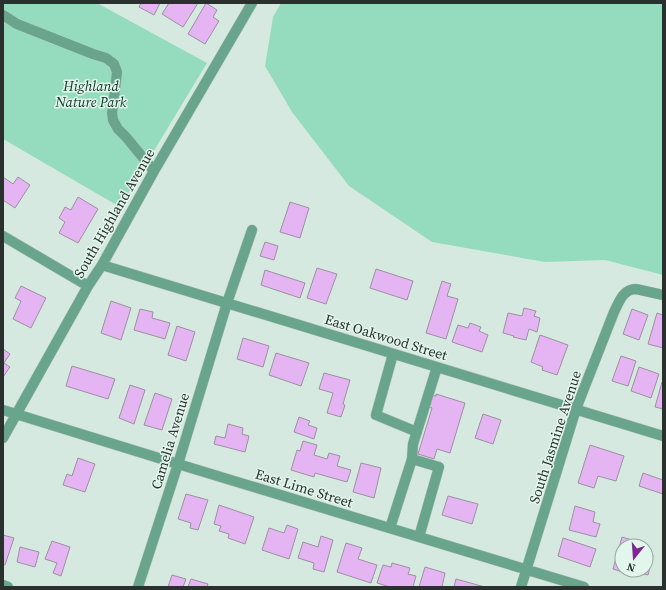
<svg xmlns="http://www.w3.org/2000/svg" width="666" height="590" viewBox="0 0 666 590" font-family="'Source Serif 4',serif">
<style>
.green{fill:#95dcbf}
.building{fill:#e5b5f3;stroke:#9c919f}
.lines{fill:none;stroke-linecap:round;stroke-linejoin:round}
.minor-casing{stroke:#b3c4bc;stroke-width:11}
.minor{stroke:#69a48c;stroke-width:10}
.labels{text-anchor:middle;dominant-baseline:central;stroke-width:3;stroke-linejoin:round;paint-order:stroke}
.park-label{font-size:14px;font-style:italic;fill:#093325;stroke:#e3f6ed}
.street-label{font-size:14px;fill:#29302d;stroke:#e3f6ed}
</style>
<rect width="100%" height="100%" fill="#d6e9e0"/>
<path class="green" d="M 3,3 L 97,3 L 207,63 L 120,207 L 3,139 Z
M 281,3 L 663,3 L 663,275 L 605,260 L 545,262 L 432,242 L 349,186 L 292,112 L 265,66 L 273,17 Z"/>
<path class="building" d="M 141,3 L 160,3 L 154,15 L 139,7 Z
M 169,3 L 198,3 L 183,27 L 162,14 Z
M 206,3 L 217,10 L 213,17 L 219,21 L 205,44 L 188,34 Z
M 3,177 L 13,184 L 18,177 L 30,185 L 15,208 L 3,200 Z
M 78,197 L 98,209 L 78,243 L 59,233 L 65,222 L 59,218 L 65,207 L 71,210 Z
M 290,202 L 309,208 L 300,238 L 280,232 Z
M 265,242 L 278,246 L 274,260 L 260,256 Z
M 317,268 L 337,274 L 326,304 L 307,298 Z
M 376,269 L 413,281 L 407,300 L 370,288 Z
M 265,270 L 305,283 L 300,298 L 261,285 Z
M 442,281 L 451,284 L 447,296 L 458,299 L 446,339 L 426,333 Z
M 21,286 L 46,298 L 31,328 L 13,319 L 21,301 L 15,298 Z
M 111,301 L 131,308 L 121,340 L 101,333 Z
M 524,308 L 536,311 L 534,316 L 540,318 L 537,332 L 529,329 L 526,340 L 513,337 L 514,336 L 503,333 L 508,313 L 522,316 Z
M 140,309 L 153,312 L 152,318 L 170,323 L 165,339 L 134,330 Z
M 632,309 L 648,315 L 639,340 L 623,334 Z
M 657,313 L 663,315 L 663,348 L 648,344 Z
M 470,323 L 481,327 L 479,331 L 488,335 L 482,352 L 452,342 L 458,325 L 468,328 Z
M 177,326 L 195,332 L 186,361 L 168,355 Z
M 540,335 L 568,345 L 557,375 L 542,370 L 543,367 L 531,362 Z
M 243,338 L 269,346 L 263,367 L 237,359 Z
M 3,349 L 10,354 L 4,363 L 10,367 L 3,377 Z
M 276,353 L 309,363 L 301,386 L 269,375 Z
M 621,356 L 636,361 L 628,386 L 612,381 Z
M 72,366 L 115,379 L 108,399 L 66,386 Z
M 639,367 L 659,374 L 651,398 L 631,391 Z
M 324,373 L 350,380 L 343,404 L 345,405 L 341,417 L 327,413 L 333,393 L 319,389 Z
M 662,382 L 663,383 L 663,409 L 655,407 Z
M 130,385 L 145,390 L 134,424 L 119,418 Z
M 155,393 L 172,399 L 162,430 L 144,425 Z
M 436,394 L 465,403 L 450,453 L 437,449 L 434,459 L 418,454 L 432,408 L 427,406 L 430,395 L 436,396 Z
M 483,414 L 501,420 L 493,444 L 475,438 Z
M 299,417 L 310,421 L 308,425 L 317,428 L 314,439 L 294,432 Z
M 228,424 L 243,428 L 242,434 L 249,436 L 245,452 L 214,444 L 216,436 L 225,438 Z
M 303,441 L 317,445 L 314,455 L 327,459 L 329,453 L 340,456 L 337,466 L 351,470 L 347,482 L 315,473 L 314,477 L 291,470 L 297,450 L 300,451 Z
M 590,445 L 624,456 L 616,481 L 598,476 L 594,488 L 578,483 Z
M 78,458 L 95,464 L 85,492 L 63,485 L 67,474 L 72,476 Z
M 361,463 L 381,468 L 374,498 L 353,492 Z
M 643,473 L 663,480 L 663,494 L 639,486 Z
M 186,494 L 208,500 L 198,530 L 190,528 L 191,523 L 178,519 Z
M 448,496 L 478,504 L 472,524 L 442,515 Z
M 219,505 L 254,517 L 245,544 L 228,538 L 229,534 L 219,531 L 221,526 L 214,524 Z
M 575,506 L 595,512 L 593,522 L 600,524 L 596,537 L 569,530 Z
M 287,525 L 298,529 L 289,559 L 262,550 L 269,528 L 284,533 Z
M 3,535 L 14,538 L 5,565 L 3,564 Z
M 321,536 L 333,540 L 324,572 L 313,569 L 314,563 L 298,558 L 303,542 L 318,547 Z
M 622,537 L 639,542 L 638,546 L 622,546 L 622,570 L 646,570 L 646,553 L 653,555 L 648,575 L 630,571 L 629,574 L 613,569 Z
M 563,538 L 596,549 L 590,567 L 558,556 Z
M 52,541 L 70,547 L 61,576 L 53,573 L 57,563 L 45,559 Z
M 346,543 L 362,548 L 358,559 L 377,565 L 371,583 L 337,572 Z
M 20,547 L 39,552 L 35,567 L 17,562 Z
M 392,563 L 410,568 L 408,574 L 416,576 L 413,587 L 390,587 L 377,583 L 383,565 L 391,567 Z
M 425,567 L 445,573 L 442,587 L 419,587 Z
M 172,575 L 186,579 L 183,587 L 168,587 Z
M 191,579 L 208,584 L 207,587 L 188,587 Z
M 456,579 L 485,587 L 454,587 Z"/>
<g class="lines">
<g class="minor-casing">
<path id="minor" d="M 3,15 L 17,24 L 93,54 L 106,58 L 114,64 L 117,72 L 116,81 L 112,113 L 113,120 L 118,129 L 126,137 L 154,171
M 3,236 L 88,286
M 102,265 L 663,436
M 393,354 L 376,415 L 417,432
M 3,410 L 178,464 L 584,587
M 3,438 L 88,286 L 102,265 L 154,171 L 252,3
M 412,459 L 413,444 L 437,367
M 390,528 L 412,459 L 439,467 L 419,537
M 3,585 L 8,587
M 138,587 L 178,464 L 227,303 L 252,230
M 521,587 L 576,409 L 614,312 C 619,302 623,289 636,289 L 663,295"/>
</g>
<use href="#minor" class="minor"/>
</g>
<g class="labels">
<g class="park-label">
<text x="91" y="86">Highland<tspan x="91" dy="16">Nature Park</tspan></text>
</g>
<g class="street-label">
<text transform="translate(114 213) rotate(-60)">South Highland Avenue</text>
<text transform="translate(386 337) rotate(17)">East Oakwood Street</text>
<text transform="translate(555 437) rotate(-72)">South Jasmine Avenue</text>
<text transform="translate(170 441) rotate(-73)">Camelia Avenue</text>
<text transform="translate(304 488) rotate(17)">East Lime Street</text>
</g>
</g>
<rect width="666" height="590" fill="none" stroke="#29302d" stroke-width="8"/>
<g transform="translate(634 558) rotate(197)"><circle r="19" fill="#e3f6ed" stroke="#99a7a0"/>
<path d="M0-3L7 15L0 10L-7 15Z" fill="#7e2694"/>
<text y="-6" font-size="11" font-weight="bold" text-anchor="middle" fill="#29302d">N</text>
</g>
</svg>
